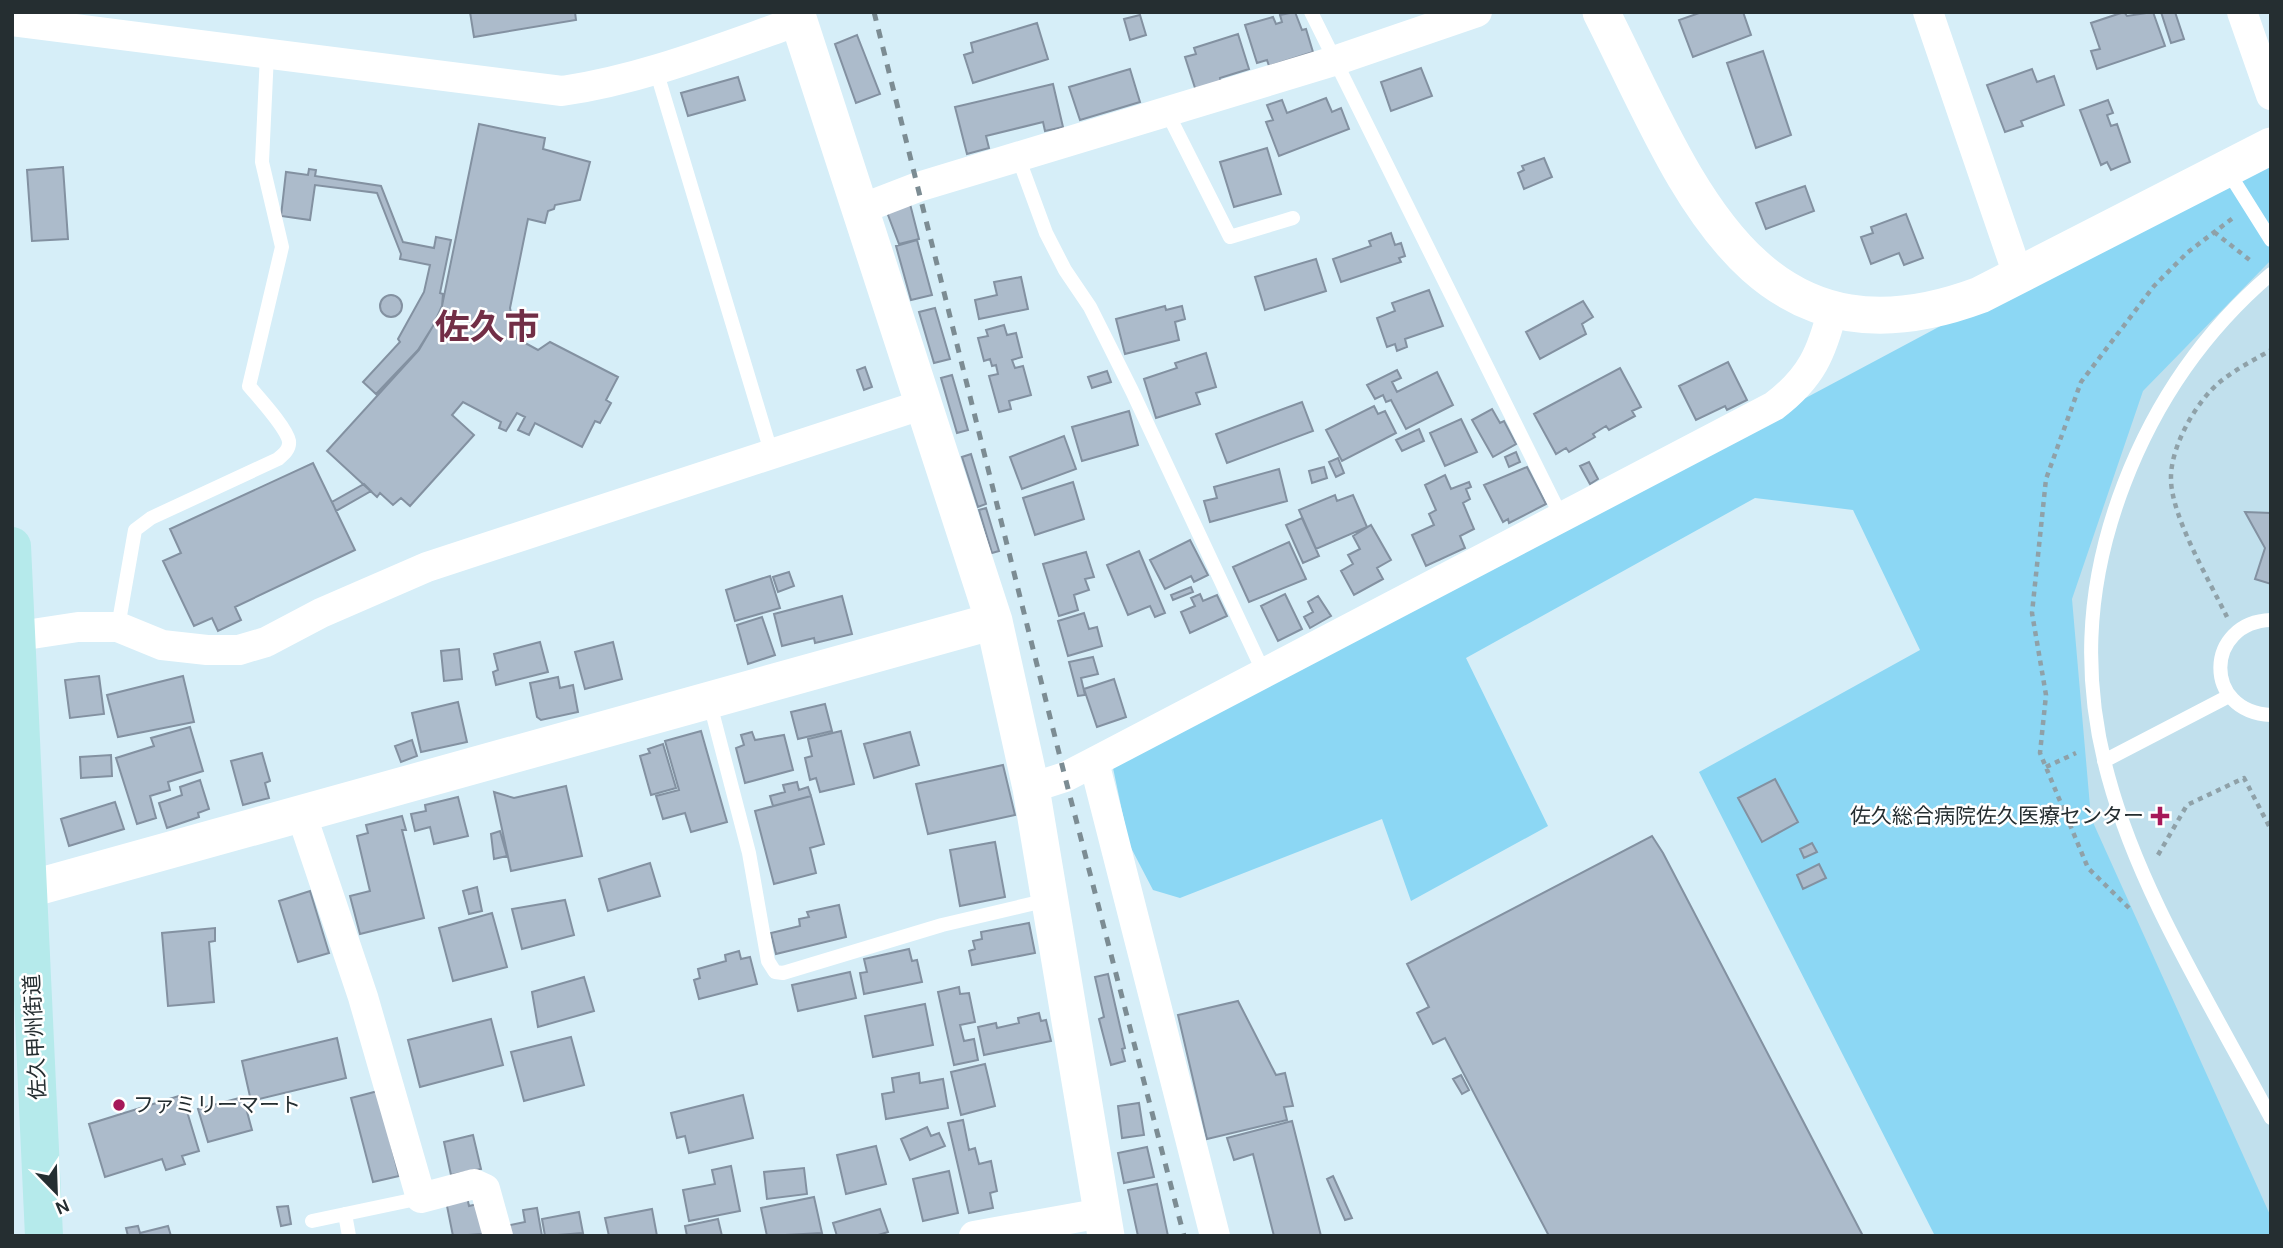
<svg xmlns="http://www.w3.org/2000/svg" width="2283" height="1248" viewBox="0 0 2283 1248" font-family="Karla,'Noto Sans JP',sans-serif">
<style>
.built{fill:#c1e0ed}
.green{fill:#8cd7f4}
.building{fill:#acbbcb;stroke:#8391a1;stroke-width:2}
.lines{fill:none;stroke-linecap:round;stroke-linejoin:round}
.path{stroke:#8fa1a8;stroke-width:4.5;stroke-dasharray:5 5;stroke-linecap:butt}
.service{stroke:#fff;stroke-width:14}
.minor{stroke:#fff;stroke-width:30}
.tertiary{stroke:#fff;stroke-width:37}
.secondary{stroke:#b5eaeb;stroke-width:38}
.rail{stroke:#7c8c93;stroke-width:5;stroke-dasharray:9 9;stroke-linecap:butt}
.poi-dot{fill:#a61759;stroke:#fff;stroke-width:2.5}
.labels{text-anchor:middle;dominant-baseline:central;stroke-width:5;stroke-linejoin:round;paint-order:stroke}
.poi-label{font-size:21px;fill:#252e31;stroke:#fff;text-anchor:end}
.street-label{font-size:21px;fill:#252e31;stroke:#fff}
.town-label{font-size:35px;font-weight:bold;fill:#722e46;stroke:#fff}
</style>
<rect width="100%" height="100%" fill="#d6eef8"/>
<path class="built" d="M 2271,167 L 2271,1233 L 1827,399 Z"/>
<path class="green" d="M 2271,157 L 2271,260 L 2143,391 L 2072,599 L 2091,818 L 2271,1217 L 2271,1236 L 1935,1236 L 1699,772 L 1920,650 L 1853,510 L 1755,498 L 1466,658 L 1548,826 L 1411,901 L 1382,819 L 1180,898 L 1153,890 L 1129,844 L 1113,768 L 1948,322 Z"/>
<path class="building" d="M 470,12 L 575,12 L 576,20 L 474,37 Z
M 1295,12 L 1302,30 L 1306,29 L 1313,52 L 1269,66 L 1267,60 L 1257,63 L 1245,25 L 1273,17 L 1276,24 L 1282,22 L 1280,15 Z
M 1702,12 L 1743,12 L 1751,35 L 1693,57 L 1679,20 Z
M 2124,12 L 2127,16 L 2153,12 L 2165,46 L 2097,69 L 2091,51 L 2100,49 L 2091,23 Z
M 2161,12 L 2175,12 L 2184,39 L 2171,43 Z
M 1140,15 L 1146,35 L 1130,40 L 1124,19 Z
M 1037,23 L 1048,59 L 973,83 L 964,55 L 973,52 L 971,43 Z
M 1238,34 L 1249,69 L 1220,78 L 1221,83 L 1196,91 L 1185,57 L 1196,54 L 1194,48 Z
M 857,35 L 880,94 L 856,103 L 835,44 Z
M 1763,51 L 1791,135 L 1756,148 L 1727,63 Z
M 1421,68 L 1432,96 L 1391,111 L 1381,82 Z
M 1130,69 L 1140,102 L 1080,120 L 1069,87 Z
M 2032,69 L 2037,82 L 2054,76 L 2064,105 L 2021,121 L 2023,126 L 2005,132 L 1987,85 Z
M 738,77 L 745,100 L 688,116 L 681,93 Z
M 1053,84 L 1063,127 L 1045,131 L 1043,122 L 986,136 L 989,148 L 967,154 L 955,107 Z
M 1326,98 L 1332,112 L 1341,108 L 1349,129 L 1279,156 L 1266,122 L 1273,120 L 1267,105 L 1282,100 L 1287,113 Z
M 2108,100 L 2113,113 L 2107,115 L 2111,126 L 2117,124 L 2130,162 L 2111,170 L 2107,162 L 2101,165 L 2080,110 Z
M 479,124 L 545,138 L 543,149 L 590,162 L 580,200 L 555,205 L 554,209 L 548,211 L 545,223 L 528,219 L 510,308 L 516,338 L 538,350 L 550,342 L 618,377 L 606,400 L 611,403 L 600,423 L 595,421 L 582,447 L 535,423 L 529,435 L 518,430 L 525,417 L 517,413 L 506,431 L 499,428 L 501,422 L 463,402 L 452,415 L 474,435 L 410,506 L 401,498 L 393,505 L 380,493 L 377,497 L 327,451 L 419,350 L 433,326 L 442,306 Z
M 479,124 L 545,138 L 543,149 L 590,162 L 580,200 L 555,205 L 554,209 L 548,211 L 545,223 L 528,219 L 510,308 L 516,338 L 538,350 L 550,342 L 618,377 L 606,400 L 611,403 L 600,423 L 595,421 L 582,447 L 535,423 L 529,435 L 518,430 L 525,417 L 517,413 L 506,431 L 499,428 L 501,422 L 463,402 L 452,415 L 474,435 L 410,506 L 401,498 L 393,505 L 380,493 L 377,497 L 327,451 L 419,350 L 433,326 L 442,306 Z
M 1267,148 L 1281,194 L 1234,207 L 1220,162 Z
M 1544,158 L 1552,177 L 1524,189 L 1518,173 L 1524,170 L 1522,166 Z
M 63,167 L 68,239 L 32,241 L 27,170 Z
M 309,169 L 316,170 L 315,176 L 381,186 L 403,242 L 434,248 L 436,237 L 451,240 L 440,293 L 443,294 L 442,306 L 433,326 L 418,350 L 376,394 L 363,382 L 400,342 L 398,339 L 424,292 L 430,265 L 400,259 L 401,254 L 377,193 L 315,185 L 310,220 L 281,216 L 286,172 L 308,175 Z
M 309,169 L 316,170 L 315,176 L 381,186 L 403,242 L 434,248 L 436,237 L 451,240 L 440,293 L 443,294 L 442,306 L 433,326 L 418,350 L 376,394 L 363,382 L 400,342 L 398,339 L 424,292 L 430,265 L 400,259 L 401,254 L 377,193 L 315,185 L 310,220 L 281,216 L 286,172 L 308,175 Z
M 1805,186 L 1814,211 L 1766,229 L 1756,203 Z
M 909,200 L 919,239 L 899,244 L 885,207 Z
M 1906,214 L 1923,258 L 1904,265 L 1899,253 L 1871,264 L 1861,237 L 1873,233 L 1871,227 Z
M 1391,233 L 1395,245 L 1401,243 L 1405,256 L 1399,258 L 1401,262 L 1341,282 L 1333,259 L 1371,246 L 1369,241 Z
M 917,240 L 932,295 L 911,300 L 896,246 Z
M 1316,259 L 1326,291 L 1265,310 L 1255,277 Z
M 1021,277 L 1028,309 L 979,319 L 975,300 L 997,295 L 994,282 Z
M 1429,290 L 1443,326 L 1405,339 L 1407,347 L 1397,351 L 1395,344 L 1387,347 L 1377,318 L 1395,311 L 1392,303 Z
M380 306a11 11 0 1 1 22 0a11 11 0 1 1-22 0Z
M 1583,301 L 1593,317 L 1582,324 L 1586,334 L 1540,359 L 1526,332 Z
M 1165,306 L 1166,310 L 1182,306 L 1185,319 L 1175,322 L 1179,340 L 1125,354 L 1116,319 Z
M 935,308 L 950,359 L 934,363 L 919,312 Z
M 1004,325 L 1007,335 L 1016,333 L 1022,357 L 1012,360 L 1015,368 L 1023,366 L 1031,395 L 1009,401 L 1011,409 L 999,412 L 989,376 L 998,374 L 996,365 L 992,366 L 990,359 L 984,361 L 978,338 L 988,336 L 986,330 Z
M 1206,353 L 1216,387 L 1196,393 L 1200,404 L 1156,418 L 1144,379 L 1177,368 L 1175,363 Z
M 1728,362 L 1747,400 L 1727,410 L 1725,406 L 1696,420 L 1679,386 Z
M 865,367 L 872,387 L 864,390 L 857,370 Z
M 1620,368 L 1641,407 L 1632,411 L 1635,416 L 1609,430 L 1606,426 L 1593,434 L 1595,437 L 1569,452 L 1566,448 L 1556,454 L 1534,414 Z
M 1397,370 L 1401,378 L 1392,382 L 1397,392 L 1437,372 L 1453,405 L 1406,429 L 1391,400 L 1386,402 L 1383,395 L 1375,399 L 1367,385 Z
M 1107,371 L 1111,382 L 1092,388 L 1088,377 Z
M 952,375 L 968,430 L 957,433 L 941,378 Z
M 1302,402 L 1313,431 L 1227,463 L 1216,434 Z
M 1374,406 L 1378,414 L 1385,411 L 1396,433 L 1342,461 L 1326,430 Z
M 1492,409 L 1500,423 L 1504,421 L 1516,444 L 1493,457 L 1472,420 Z
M 1129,411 L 1138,445 L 1082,461 L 1072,427 Z
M 1461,419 L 1477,452 L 1445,466 L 1430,433 Z
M 1419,429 L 1424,441 L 1402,451 L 1396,440 Z
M 1064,436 L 1076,469 L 1022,489 L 1010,457 Z
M 1516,452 L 1520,462 L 1509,467 L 1505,457 Z
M 971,454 L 986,504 L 978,507 L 962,457 Z
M 1338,458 L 1344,473 L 1336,477 L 1329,462 Z
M 1589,462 L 1598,479 L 1590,484 L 1580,466 Z
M 313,463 L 355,550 L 235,607 L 241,620 L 218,631 L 212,618 L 194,626 L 163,561 L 181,553 L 170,529 Z
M 313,463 L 355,550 L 235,607 L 241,620 L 218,631 L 212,618 L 194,626 L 163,561 L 181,553 L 170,529 Z
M 1324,467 L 1327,478 L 1312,483 L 1309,471 Z
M 1527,467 L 1546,504 L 1509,523 L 1508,519 L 1503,522 L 1484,485 Z
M 1279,469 L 1287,501 L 1210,522 L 1204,501 L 1217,498 L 1214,487 Z
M 1445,475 L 1451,489 L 1469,482 L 1471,487 L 1466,489 L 1470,499 L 1463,503 L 1474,529 L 1460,536 L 1465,548 L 1426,566 L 1412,535 L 1434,525 L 1429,514 L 1436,510 L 1425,485 Z
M 1073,482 L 1084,519 L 1035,535 L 1023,498 Z
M 364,484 L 371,491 L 336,511 L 332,502 Z
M 364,484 L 371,491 L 336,511 L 332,502 Z
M 1335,495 L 1337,501 L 1353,495 L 1367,527 L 1316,549 L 1299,510 Z
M 986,508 L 999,551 L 992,553 L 979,510 Z
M 2245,512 L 2271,513 L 2271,584 L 2255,579 L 2265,548 Z
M 1302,518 L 1319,556 L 1303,563 L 1286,525 Z
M 1371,525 L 1391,560 L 1377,568 L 1383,579 L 1354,595 L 1341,571 L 1353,564 L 1348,555 L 1360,549 L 1353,536 Z
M 1190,540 L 1208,575 L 1194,582 L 1191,576 L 1165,589 L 1150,560 Z
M 1289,542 L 1306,579 L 1249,602 L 1233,567 Z
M 1139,551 L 1165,613 L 1155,617 L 1150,606 L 1128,615 L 1107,565 Z
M 1086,552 L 1094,577 L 1085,579 L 1089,590 L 1074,595 L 1078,610 L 1059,616 L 1043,564 Z
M 789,572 L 794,586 L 778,592 L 773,577 Z
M 770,576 L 780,608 L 735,621 L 726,590 Z
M 1191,587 L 1193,592 L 1173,600 L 1171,595 Z
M 1200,594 L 1203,601 L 1217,595 L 1227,616 L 1190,633 L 1181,612 L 1195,606 L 1191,598 Z
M 1285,594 L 1302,629 L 1278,641 L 1261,606 Z
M 842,596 L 852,634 L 815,643 L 814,638 L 782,646 L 774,614 Z
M 1318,596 L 1331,616 L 1310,628 L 1304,617 L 1313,612 L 1308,602 Z
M 1084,613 L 1089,629 L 1097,627 L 1102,646 L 1068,656 L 1058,621 Z
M 762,617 L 775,655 L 748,664 L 737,625 Z
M 540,642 L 548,672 L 496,685 L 493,672 L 498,670 L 494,654 Z
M 613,642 L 622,679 L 585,689 L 575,652 Z
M 459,649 L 462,679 L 444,681 L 441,651 Z
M 1093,657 L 1098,674 L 1081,678 L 1085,695 L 1078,696 L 1069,662 Z
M 99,676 L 104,714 L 70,718 L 65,680 Z
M 183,676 L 194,722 L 118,737 L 107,695 Z
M 558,677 L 560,688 L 573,685 L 578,712 L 541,720 L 537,717 L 530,683 Z
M 1114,679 L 1126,717 L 1097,727 L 1084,689 Z
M 458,702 L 467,742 L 421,752 L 412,713 Z
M 825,704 L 832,731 L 798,739 L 791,712 Z
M 190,727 L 203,771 L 168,782 L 170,790 L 150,796 L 156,818 L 137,824 L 116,758 L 154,746 L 151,738 Z
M 701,731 L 727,822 L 691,832 L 685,813 L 663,819 L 656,796 L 679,790 L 665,741 Z
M 841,731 L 854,784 L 820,792 L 816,778 L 810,780 L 805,758 L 812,756 L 808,739 Z
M 752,732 L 755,740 L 784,735 L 793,770 L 745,783 L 736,748 L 744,745 L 741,735 Z
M 910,732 L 919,765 L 874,778 L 864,744 Z
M 412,740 L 417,756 L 401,762 L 395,746 Z
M 663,744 L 676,788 L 651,795 L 640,756 L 650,753 L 648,749 Z
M 262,753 L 270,781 L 265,783 L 269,798 L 243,805 L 231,761 Z
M 111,755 L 112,776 L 81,778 L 80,757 Z
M 1003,765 L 1015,815 L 928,834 L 916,784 Z
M 1775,779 L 1798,822 L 1762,842 L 1738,798 Z
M 200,780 L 209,809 L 198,813 L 199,817 L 167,828 L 159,803 L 182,795 L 180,787 Z
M 797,782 L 799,790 L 808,787 L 811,796 L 773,806 L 770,796 L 785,792 L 783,785 Z
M 566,786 L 582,856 L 511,871 L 494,792 L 514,798 Z
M 811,796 L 824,844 L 810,848 L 816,873 L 774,884 L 755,811 Z
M 458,797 L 468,836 L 434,844 L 430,827 L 415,831 L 411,814 L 426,811 L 425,805 Z
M 115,802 L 124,829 L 69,846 L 61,819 Z
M 402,816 L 406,830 L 402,830 L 424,918 L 360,934 L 350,896 L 370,891 L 357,836 L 368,833 L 366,825 Z
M 500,831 L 507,856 L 494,859 L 491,834 Z
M 1652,836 L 1663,853 L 1863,1236 L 1549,1236 L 1445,1038 L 1433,1044 L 1417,1013 L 1429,1007 L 1407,964 Z
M 995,842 L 1005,897 L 960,906 L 950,850 Z
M 1812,843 L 1817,852 L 1804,858 L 1800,849 Z
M 650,863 L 660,896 L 608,911 L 599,879 Z
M 1819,864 L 1826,878 L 1803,889 L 1797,875 Z
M 477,887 L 482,911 L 469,914 L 463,891 Z
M 310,891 L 329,953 L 298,962 L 279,901 Z
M 565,900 L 574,935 L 522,949 L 512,909 Z
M 839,905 L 846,937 L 776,954 L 771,933 L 800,926 L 799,919 L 809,917 L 807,912 Z
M 492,913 L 507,967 L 453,981 L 439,928 Z
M 1029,923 L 1035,953 L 972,965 L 969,951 L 975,949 L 973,941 L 982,939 L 981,932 Z
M 215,928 L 215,941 L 209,942 L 214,1002 L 168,1006 L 162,933 Z
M 909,949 L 912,961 L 917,960 L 922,982 L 864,994 L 860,973 L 867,972 L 864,959 Z
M 739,951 L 741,959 L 750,957 L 757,984 L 699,999 L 694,980 L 700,978 L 698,969 L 726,961 L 725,955 Z
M 850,972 L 856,998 L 798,1011 L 792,985 Z
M 1108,974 L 1125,1048 L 1122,1049 L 1125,1061 L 1111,1065 L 1099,1019 L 1104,1017 L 1095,977 Z
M 584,977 L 594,1011 L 538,1027 L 532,992 Z
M 959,987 L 960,994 L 969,993 L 975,1022 L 960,1025 L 964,1041 L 974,1039 L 978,1060 L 954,1065 L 938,992 Z
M 1238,1001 L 1276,1075 L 1285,1073 L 1293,1106 L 1284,1107 L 1287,1120 L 1207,1139 L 1178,1015 Z
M 925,1004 L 933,1045 L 873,1057 L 865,1016 Z
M 1039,1013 L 1041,1021 L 1046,1020 L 1051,1041 L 984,1055 L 978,1027 L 996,1023 L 997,1028 L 1019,1023 L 1018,1018 Z
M 491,1019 L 503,1065 L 420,1087 L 408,1040 Z
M 571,1037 L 584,1085 L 524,1101 L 511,1052 Z
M 337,1038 L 346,1078 L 251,1101 L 242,1061 Z
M 985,1064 L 995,1106 L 961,1115 L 951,1072 Z
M 919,1073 L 920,1083 L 943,1079 L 948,1108 L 886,1119 L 882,1094 L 894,1092 L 892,1078 Z
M 1461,1075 L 1469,1090 L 1462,1094 L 1453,1079 Z
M 378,1091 L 399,1176 L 373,1182 L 351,1098 Z
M 182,1095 L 199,1151 L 182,1156 L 185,1164 L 166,1170 L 162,1159 L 105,1177 L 89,1124 Z
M 743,1095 L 753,1138 L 689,1153 L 685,1136 L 677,1138 L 671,1113 Z
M 243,1097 L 252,1130 L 208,1142 L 198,1109 Z
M 1139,1103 L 1144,1135 L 1122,1138 L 1118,1106 Z
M 963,1120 L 969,1150 L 975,1148 L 979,1164 L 991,1161 L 997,1191 L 990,1193 L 993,1208 L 969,1213 L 948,1123 Z
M 1292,1121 L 1321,1236 L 1274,1236 L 1253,1154 L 1234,1160 L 1227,1138 Z
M 927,1127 L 931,1136 L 939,1133 L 945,1146 L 910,1160 L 901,1139 Z
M 473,1135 L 481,1169 L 451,1175 L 444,1142 Z
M 876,1146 L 886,1184 L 846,1194 L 837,1155 Z
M 1147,1147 L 1154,1177 L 1124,1183 L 1118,1153 Z
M 731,1166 L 740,1211 L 689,1221 L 683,1190 L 715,1184 L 712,1170 Z
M 804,1168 L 807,1194 L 767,1199 L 764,1172 Z
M 949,1171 L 958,1213 L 923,1221 L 913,1179 Z
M 1333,1176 L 1352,1218 L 1345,1220 L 1327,1179 Z
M 1157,1184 L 1168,1236 L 1138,1236 L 1128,1190 Z
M 467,1197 L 469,1206 L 478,1204 L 483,1234 L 453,1236 L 446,1201 Z
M 814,1197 L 822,1233 L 767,1236 L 761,1208 Z
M 288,1206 L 291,1224 L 281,1226 L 277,1207 Z
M 537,1208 L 542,1236 L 507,1236 L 505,1226 L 525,1222 L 523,1210 Z
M 652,1209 L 657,1236 L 609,1236 L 605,1218 Z
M 880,1209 L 888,1232 L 875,1236 L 837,1236 L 833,1223 Z
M 579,1212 L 583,1233 L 545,1236 L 542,1219 Z
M 718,1219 L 722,1236 L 687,1236 L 685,1226 Z
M 138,1226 L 140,1233 L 168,1226 L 171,1236 L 128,1236 L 126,1228 Z"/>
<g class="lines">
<path class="path" d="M 2214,232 L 2251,261
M 2227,617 C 2210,582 2171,516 2171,479 C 2170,447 2197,400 2221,381 C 2236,369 2254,360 2271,350
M 2046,767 L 2076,753
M 2158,855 L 2187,805 L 2244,778 L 2269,826
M 2129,908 L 2088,868 L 2040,753 L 2046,695 L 2032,613 L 2046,479 L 2081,382 L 2154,286 L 2188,252 L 2233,218"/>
<path class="service" d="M 1311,12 L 1562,518
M 656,70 L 772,455
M 1167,112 L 1230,237 L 1293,218
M 1018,157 L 1046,233 L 1065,270 L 1090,307 L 1132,391 L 1264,673
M 2227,170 L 2271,240
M 2271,274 C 2204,331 2155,403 2124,484 C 2029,731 2159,907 2271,1118
M 2271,620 C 2205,622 2202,712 2271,715
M 118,627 L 135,530 L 151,518 L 278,459 C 284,454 290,449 289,441 C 286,427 259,398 249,386 L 282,247 L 262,162 L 267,54
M 709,700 L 749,853 L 768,961 L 775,972 L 783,973 L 942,925 L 1048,900
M 2104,761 L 2229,696
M 345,1214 L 349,1236
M 312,1221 L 421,1198"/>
<path class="minor" d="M 1928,12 L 2018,275
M 2242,12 L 2271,95
M 12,21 L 562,91 C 644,79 720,48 798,21
M 861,209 L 918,187 L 1334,61 L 1477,12
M 19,636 L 78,627 L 118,627 L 162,645 L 207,650 L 239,650 L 266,642 L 321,613 L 427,567 L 924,404
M 1094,762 L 1215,1236
M 1031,788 L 1065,777 L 1094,762 L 1774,406 C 1811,378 1822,353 1833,308
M 301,813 L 363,997 L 421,1198 L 474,1184 L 485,1189 L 498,1236
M 974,1236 L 1102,1213"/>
<path class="tertiary" d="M 796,12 L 994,621 L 1031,788 L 1106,1236
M 1601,12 C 1684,175 1750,381 1980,295 L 2271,146
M 12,894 L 994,621"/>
<path class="secondary" d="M 12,546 L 44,1236"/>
<path class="rail" d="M 874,12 L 1065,777 L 1184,1236"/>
</g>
<g class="poi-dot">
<path d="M2156.5 805.5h7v7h7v7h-7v7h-7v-7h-7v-7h7z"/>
<circle cx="119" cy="1105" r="7"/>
</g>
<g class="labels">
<g class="poi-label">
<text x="2144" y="816">佐久総合病院佐久医療センター</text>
<text x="133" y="1105" text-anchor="start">ファミリーマート</text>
</g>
<g class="street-label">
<text transform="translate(35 1037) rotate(-93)">佐久甲州街道</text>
</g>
<g class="town-label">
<text x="487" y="327">佐久市</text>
</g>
</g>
<rect width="2283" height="1248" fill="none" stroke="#252e31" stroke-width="28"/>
<g transform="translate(56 1192) rotate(157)" stroke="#ffffff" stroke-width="5" paint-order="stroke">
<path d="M0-5L12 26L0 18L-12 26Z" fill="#252e31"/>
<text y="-10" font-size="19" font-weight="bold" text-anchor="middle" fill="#252e31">N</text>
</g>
</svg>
